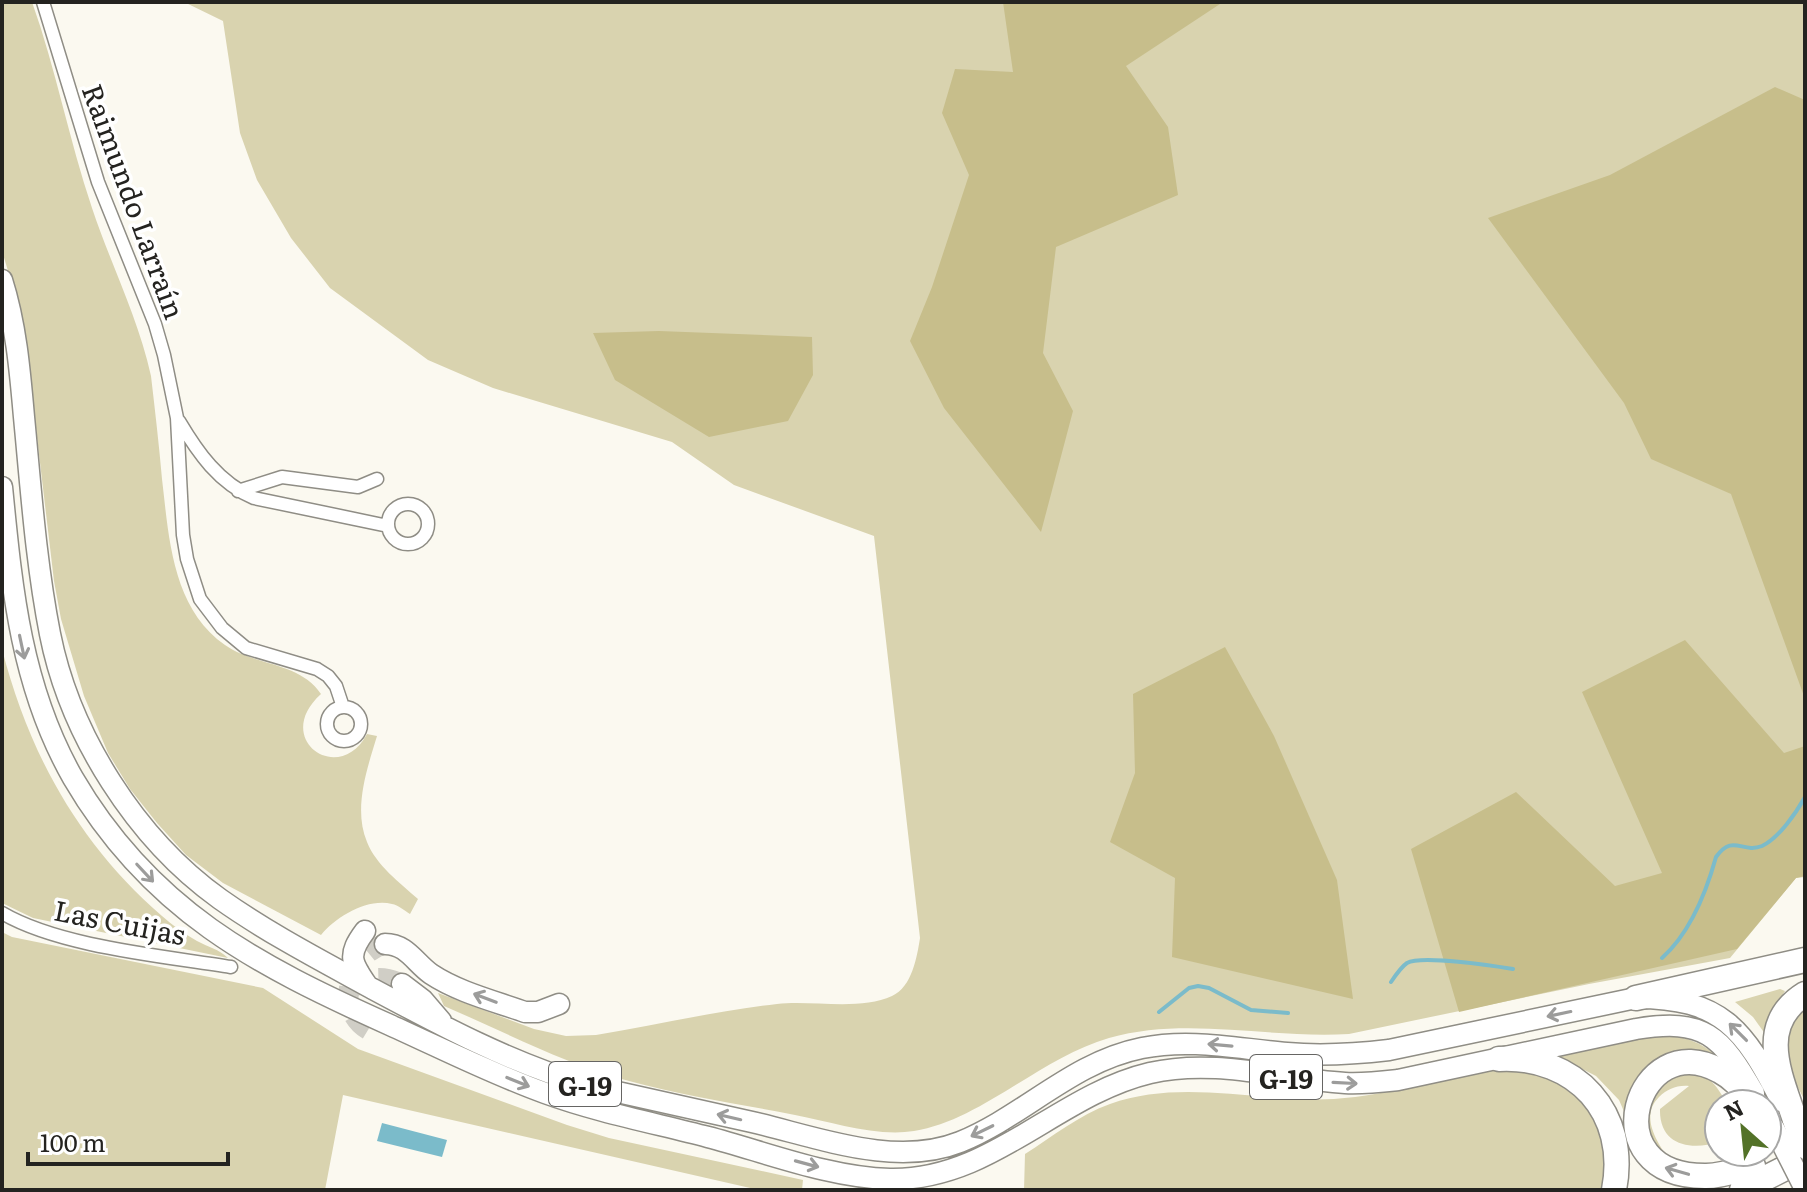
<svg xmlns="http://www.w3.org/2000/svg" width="1807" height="1192" viewBox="0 0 1807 1192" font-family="Literata,serif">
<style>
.green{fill:#d9d3af}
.forest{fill:#c7be8b}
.water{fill:#7bbbca}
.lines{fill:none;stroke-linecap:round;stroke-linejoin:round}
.stream{stroke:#7bbbca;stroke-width:4}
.primary-tunnel{stroke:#d0cec6;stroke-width:20;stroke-dasharray:20 10;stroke-linecap:butt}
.minor-casing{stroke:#8f8d85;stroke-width:15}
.primary-casing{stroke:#8f8d85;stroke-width:23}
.motorway-casing{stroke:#8f8d85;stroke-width:27}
.minor{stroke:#fff;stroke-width:12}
.primary{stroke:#fff;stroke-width:20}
.motorway{stroke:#fff;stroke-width:24}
.primary-bridge-casing{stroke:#8f8d85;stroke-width:23;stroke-linecap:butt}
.motorway-bridge-casing{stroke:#8f8d85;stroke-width:27;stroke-linecap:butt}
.primary-bridge{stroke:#fff;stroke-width:20}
.motorway-bridge{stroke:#fff;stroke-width:24}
.oneway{stroke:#9c9c9b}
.labels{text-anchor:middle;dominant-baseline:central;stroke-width:7;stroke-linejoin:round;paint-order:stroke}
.shield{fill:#fff;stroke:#666563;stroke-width:2}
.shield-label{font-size:26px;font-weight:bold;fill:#242320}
.street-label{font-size:28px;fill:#242320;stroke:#fff}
</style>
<rect width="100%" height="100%" fill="#fbf9f0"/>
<path class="green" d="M 2,2 L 32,2 C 56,69 69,140 92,208 C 111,265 138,317 151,376 C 155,410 159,445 162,479 C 169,538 172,608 225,645 C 255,666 300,662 321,694 C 271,739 339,787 367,734 L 377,736 C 367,769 353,809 367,842 C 376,865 400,883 418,899 L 410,914 C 405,911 398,905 392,904 C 367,898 336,917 321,935 L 223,883 L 186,855 L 157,823 L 130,789 L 108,753 L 84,696 L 61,619 L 54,581 L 28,361 L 18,304 L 2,251 Z
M 184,2 L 1805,2 L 1805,877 L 1796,878 L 1730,958 L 1589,984 L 1349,1034 C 1269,1039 1187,1016 1109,1038 C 1040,1058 980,1121 914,1131 C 876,1137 832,1122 795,1115 C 740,1104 683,1096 629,1081 C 565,1064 505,1032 444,1006 L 438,993 L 534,1029 L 566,1036 L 596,1035 C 656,1025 716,1011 777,1004 C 812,1000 860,1011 892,996 C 912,987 917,957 920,938 L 874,536 L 734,485 L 672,442 L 493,388 L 428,360 L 330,288 L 291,238 L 257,180 L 240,133 L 223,21 Z
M 2,649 C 29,754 79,844 162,916 C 172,925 185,934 197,941 C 208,947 219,949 228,958 L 33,918 L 2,903 Z
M 2,932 L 12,937 L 263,988 L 358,1049 L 567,1125 L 609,1138 L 803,1180 L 802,1190 L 759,1190 L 343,1095 L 325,1190 L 2,1190 Z
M 1780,989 L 1785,991 L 1779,1001 L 1768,1038 L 1753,1017 L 1735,1002 Z
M 1805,1009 L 1805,1101 L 1793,1078 L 1784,1052 L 1792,1016 Z
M 1657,1035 C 1686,1035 1706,1043 1726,1066 L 1640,1081 L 1628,1099 L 1626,1116 L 1619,1100 L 1596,1076 L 1553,1054 Z
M 1502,1068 C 1514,1069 1529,1068 1540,1071 C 1592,1087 1620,1139 1601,1190 L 1024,1190 L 1025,1154 C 1052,1137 1079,1115 1110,1104 C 1183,1078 1259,1103 1334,1099 C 1391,1095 1446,1077 1502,1068 Z
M 1682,1073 C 1708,1073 1715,1082 1727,1104 L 1719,1104 L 1719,1142 C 1690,1151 1659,1145 1660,1109 L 1689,1086 C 1676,1085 1668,1089 1659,1097 C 1639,1117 1658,1144 1671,1162 L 1648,1137 C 1648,1100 1647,1091 1682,1073 Z"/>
<path class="forest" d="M 1003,2 L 1223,2 L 1126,66 L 1168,127 L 1178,195 L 1056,247 L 1043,353 L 1073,411 L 1041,532 L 944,408 L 910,341 L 932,287 L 969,175 L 942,113 L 955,69 L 1013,72 Z
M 1775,87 L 1805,100 L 1805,699 L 1731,494 L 1651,459 L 1624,403 L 1488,218 L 1610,175 Z
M 659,331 L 812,337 L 813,375 L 788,421 L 709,437 L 615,380 L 593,333 Z
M 1685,640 L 1784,753 L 1805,746 L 1805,876 L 1796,878 L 1737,949 L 1459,1012 L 1411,849 L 1516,792 L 1615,886 L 1662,873 L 1582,692 Z
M 1225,647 L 1274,736 L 1337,880 L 1353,999 L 1172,957 L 1175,878 L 1110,842 L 1135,773 L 1133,694 Z"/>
<path class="water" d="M 382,1123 L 447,1140 L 442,1157 L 377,1141 Z"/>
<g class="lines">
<path class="stream" d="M 1662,958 C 1690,933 1706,893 1716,857 C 1733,833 1742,854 1762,846 C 1779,838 1796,813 1805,797
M 1391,982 C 1395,976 1401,967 1407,963 C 1421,955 1494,966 1513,969
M 1159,1012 L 1189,988 L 1198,986 L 1209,988 L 1251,1010 L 1288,1013"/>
<path class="primary-tunnel" d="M 351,989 C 367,976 384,975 402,984
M 368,1030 C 333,1009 349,954 385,944"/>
<g class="minor-casing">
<path id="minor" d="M 43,2 L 98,182 L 155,324 L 164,355 L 177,418 L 183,535 L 187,559 L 200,599 L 222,628 L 246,648 L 317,669 L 328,676 L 336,686 L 343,707
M 179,421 C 198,453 219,483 254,498 L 388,526
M 238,491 L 282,477 L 358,487 L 377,479
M388 524a20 20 0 1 1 40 0a20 20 0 1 1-40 0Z
M327 724a17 17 0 1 1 34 0a17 17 0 1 1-34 0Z
M 2,913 C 60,947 164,956 231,967"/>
</g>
<g class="primary-casing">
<path id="primary" d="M 2,280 C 16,324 20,371 24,417 C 31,490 36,563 50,634 C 70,735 136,839 220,899 C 268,933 320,960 371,988 C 442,1026 509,1062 586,1085 C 642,1097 697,1110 752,1122 C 817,1137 895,1168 960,1142 C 1024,1116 1072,1062 1142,1048 C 1191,1038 1238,1049 1287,1053 C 1321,1056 1355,1054 1389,1050 L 1636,998 C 1722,998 1744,1029 1781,1101
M 2,487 C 12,589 21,687 73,778 C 150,910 256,965 390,1025 C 441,1048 492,1074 545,1093 C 597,1112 654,1123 708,1137 C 765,1152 831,1178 890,1179 C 991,1181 1057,1095 1150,1073 C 1215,1058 1280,1079 1345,1083 C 1363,1084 1380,1082 1398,1080 L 1636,1029 C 1704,1018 1721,1035 1754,1093
M 365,931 C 347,955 351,962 367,985
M 385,944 C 407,944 415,963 431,974 C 458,992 494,1001 525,1012 L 538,1012 L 559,1004
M 402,984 L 423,1000 L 441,1021"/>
</g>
<g class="motorway-casing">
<path id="motorway" d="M 1636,998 L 1805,960
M 1499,1059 C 1576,1055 1629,1113 1614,1190
M 1767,1116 L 1768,1118
M 1795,1120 C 1781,1077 1755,1025 1805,994
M 1753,1166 C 1738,1170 1722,1176 1706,1176 C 1589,1177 1637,1024 1720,1071 C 1735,1079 1745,1092 1756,1104
M 1742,1190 L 1805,1158"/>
</g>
<use href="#minor" class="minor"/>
<use href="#primary" class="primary"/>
<use href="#motorway" class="motorway"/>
<g class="primary-bridge-casing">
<path id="primary-bridge" d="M 1774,1128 L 1805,1189"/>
</g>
<g class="motorway-bridge-casing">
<path id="motorway-bridge" d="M 1795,1120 L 1804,1146"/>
</g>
<use href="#primary-bridge" class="primary-bridge"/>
<use href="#motorway-bridge" class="motorway-bridge"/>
</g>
<defs><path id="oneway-shaft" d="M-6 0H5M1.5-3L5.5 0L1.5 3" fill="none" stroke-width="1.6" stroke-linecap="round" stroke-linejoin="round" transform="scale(2)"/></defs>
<g class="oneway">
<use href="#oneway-shaft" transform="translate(22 647) rotate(78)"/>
<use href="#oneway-shaft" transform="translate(145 873) rotate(47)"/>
<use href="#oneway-shaft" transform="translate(485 998) rotate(-159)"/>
<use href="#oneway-shaft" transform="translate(1559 1014) rotate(168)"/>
<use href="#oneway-shaft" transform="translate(1738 1032) rotate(-135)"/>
<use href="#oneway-shaft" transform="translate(1220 1045) rotate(-175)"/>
<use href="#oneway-shaft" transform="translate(518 1082) rotate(22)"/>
<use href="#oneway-shaft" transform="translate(1345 1083) rotate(3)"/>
<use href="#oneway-shaft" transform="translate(729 1117) rotate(-167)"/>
<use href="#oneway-shaft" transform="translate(982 1131) rotate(154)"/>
<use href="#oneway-shaft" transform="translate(807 1164) rotate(15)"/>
<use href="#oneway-shaft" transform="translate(1677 1171) rotate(-164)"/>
</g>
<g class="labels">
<g class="shield">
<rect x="1250" y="1055" width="72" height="44" rx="6"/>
<rect x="549" y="1062" width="72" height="44" rx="6"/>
</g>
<g class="shield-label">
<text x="1286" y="1077">G-19</text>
<text x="585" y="1084">G-19</text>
</g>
<g class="street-label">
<text transform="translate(135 201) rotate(70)">Raimundo Larraín</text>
<text transform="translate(120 921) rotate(11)">Las Cuijas</text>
</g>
</g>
<rect width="1807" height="1192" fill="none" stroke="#242320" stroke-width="8"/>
<g transform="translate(1743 1128) rotate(333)"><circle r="38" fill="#ffffff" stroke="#a7a7a6" stroke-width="2"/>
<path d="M0-6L14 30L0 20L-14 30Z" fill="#537228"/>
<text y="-12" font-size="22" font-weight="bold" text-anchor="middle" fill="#242320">N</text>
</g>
<path d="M28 1152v12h200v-12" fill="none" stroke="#242320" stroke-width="4"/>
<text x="40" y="1152" font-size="24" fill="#242320" stroke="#ffffff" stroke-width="6" paint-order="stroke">100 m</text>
</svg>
